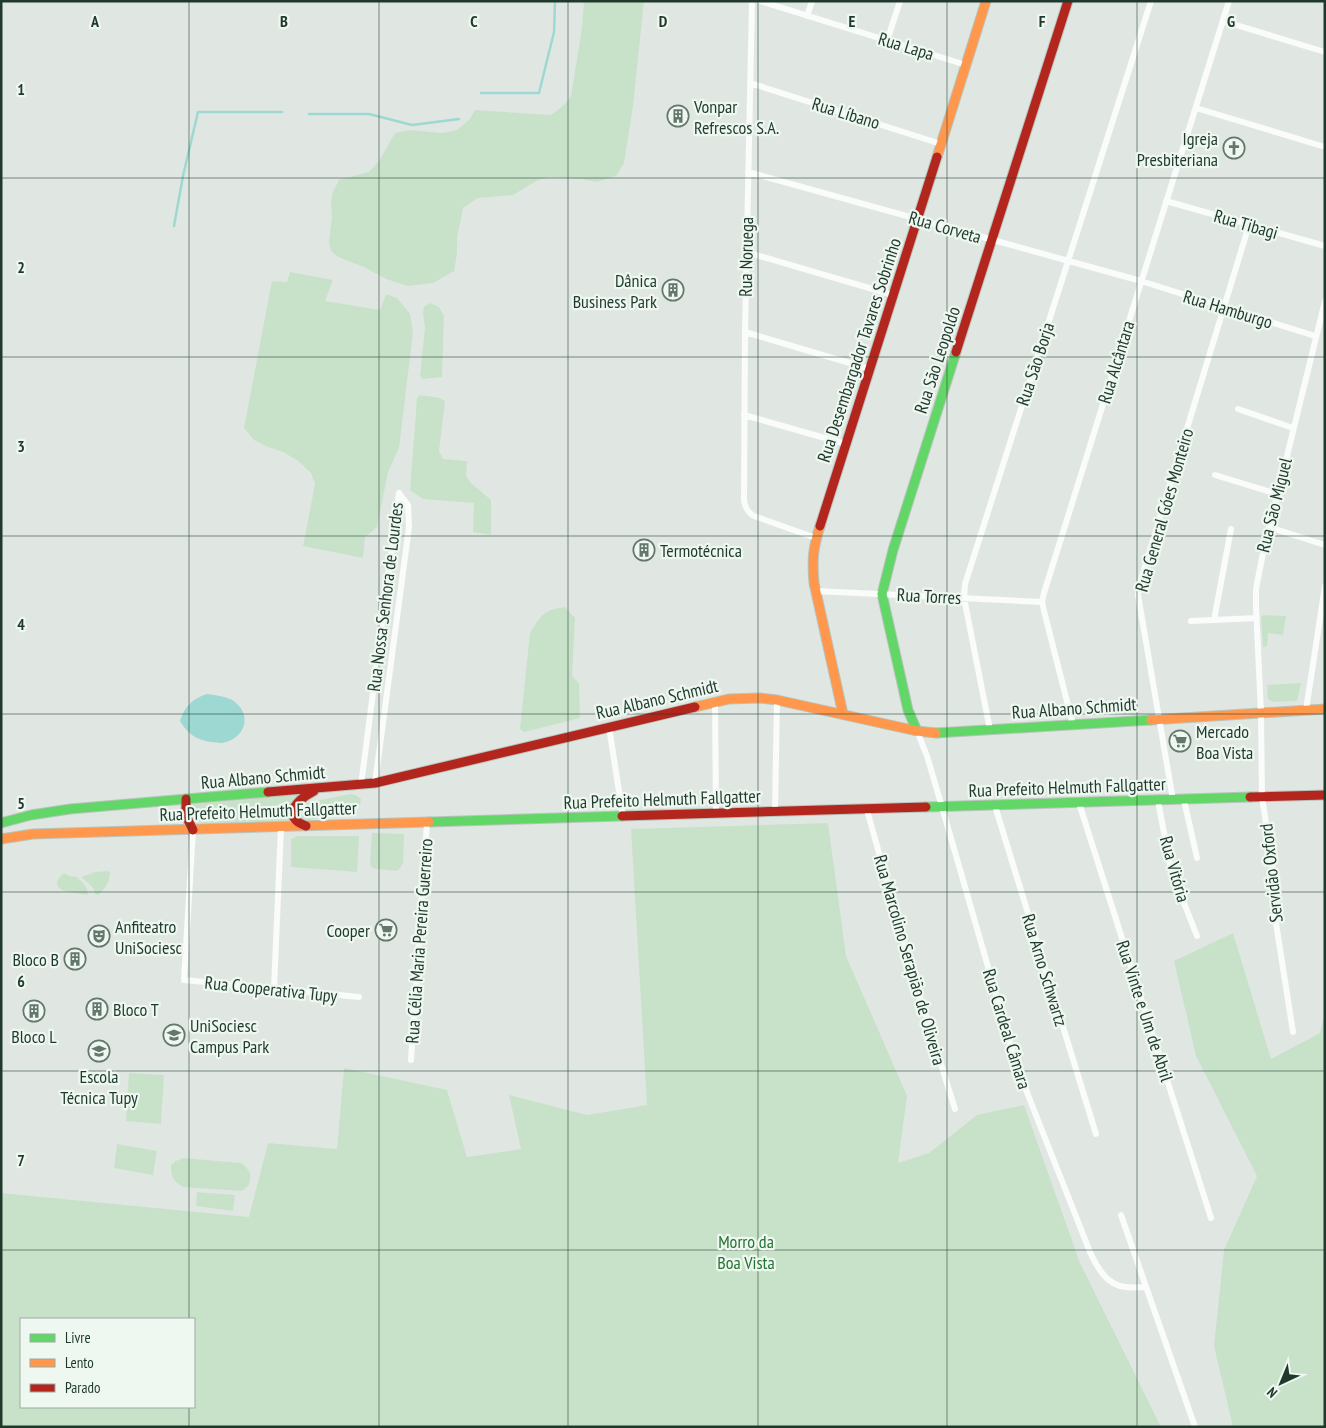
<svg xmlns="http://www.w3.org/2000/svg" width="1326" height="1428" viewBox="0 0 1326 1428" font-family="'PT Sans Narrow',sans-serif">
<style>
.green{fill:#c8e2ca;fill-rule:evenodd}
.water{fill:#9ed8d3}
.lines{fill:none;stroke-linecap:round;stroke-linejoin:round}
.stream{stroke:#9ed8d3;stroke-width:2.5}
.fast-casing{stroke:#b9c4bd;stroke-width:11}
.slow-casing{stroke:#b9c4bd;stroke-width:11}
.jam-casing{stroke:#b9c4bd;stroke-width:11}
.street{stroke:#fafbfb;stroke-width:6}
.fast{stroke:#63d668;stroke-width:9}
.slow{stroke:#ff974d;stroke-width:9}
.jam{stroke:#b3261e;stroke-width:9}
.grid{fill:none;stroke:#1f3a2c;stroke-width:1;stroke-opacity:0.55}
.labels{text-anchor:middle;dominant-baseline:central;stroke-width:4.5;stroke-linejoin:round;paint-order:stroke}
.street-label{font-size:18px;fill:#1f3a2c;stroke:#eef7f0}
.poi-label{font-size:18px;fill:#1f3a2c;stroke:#eef7f0;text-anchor:start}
.park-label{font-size:18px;fill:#287233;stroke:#eef7f0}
.grid-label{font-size:16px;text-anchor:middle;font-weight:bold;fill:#1f3a2c;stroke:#eef7f0;stroke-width:4.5;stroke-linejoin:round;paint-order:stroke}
</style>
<rect width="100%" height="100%" fill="#e0e7e2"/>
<path class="green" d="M 584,1 L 644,1 L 633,106 L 624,163 L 616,176 L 596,182 L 582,179 L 549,177 L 538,180 L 513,195 L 478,198 L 463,208 L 457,238 L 457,254 L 454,271 L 433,283 L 408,286 L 386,279 L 364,267 L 338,257 L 331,251 L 329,241 L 332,218 L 331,202 L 332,194 L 339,180 L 369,172 L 379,161 L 395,133 L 410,130 L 442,133 L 457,130 L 469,120 L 475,110 L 551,115 L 563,106 L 571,96 L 582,28 Z
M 290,272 L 333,280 L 325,301 L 380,310 L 386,294 L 397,298 L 410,314 L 413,332 L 399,448 L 388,472 L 377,527 L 365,537 L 363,558 L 303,546 L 315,484 L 311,473 L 297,460 L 283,452 L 268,447 L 254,440 L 244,428 L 272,281 L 287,282 Z
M 430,303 L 439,307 L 444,316 L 442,377 L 423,379 L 420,376 L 425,328 L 423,313 L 424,307 Z
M 420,395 L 440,398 L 445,401 L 439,451 L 443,459 L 467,461 L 466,476 L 471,483 L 491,500 L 491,535 L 473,532 L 474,503 L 423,499 L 410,490 L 417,398 Z
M 565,607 L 575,618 L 572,676 L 579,683 L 580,718 L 524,732 L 520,729 L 530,633 C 541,615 543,610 565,607 Z
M 1263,615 L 1286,616 L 1283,635 L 1268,633 L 1267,646 L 1263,647 L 1261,618 Z
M 1301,683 L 1297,701 L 1273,702 L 1268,699 L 1267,685 Z
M 350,794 L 356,795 L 361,799 L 360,805 L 310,820 C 304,821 302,819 299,814 L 300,807 L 306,803 Z
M 298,795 L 292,800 L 288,807 L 293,822 L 202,823 L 193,820 L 190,814 L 192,804 L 199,800 Z
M 828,823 L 846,956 L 907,1096 L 898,1163 L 929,1153 L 977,1115 L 1024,1105 L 1080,1263 L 1161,1427 L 1,1427 L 1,1193 L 249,1217 L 268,1143 L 337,1149 L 344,1068 L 447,1090 L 467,1157 L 521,1149 L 509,1095 L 587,1115 L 647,1105 L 631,829 ZM 21,1319 L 194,1319 L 194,1407 L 21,1407 Z
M 372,833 L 404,834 L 403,863 L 400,868 L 397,871 L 376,869 L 371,867 L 370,863 Z
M 298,836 L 359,836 L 357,872 L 291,867 L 291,839 Z
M 108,871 L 110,872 C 110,882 105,889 98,895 L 95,894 C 94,886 87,882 81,877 L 95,872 Z
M 64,873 L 70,876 L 77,877 C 82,882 88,887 88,895 C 82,894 67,892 62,890 C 53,886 58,877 64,873 Z
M 1233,933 L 1271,1059 L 1320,1033 L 1325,1013 L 1325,1427 L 1233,1427 L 1214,1346 L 1224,1250 L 1257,1176 L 1196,1056 L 1174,961 Z
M 129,1073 L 164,1075 L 161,1124 L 126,1121 Z
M 117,1144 L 157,1151 L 153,1175 L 114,1168 Z
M 183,1158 L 241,1163 C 250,1169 252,1175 249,1185 L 242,1191 L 183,1187 C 173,1181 171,1177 171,1165 L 176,1161 Z
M 197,1192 L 235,1195 L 233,1211 L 196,1206 Z"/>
<path class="water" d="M 207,694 C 214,695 223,696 230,699 C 233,700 236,703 239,706 C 252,721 241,740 222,743 C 219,743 214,742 211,742 C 196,740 187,733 180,721 C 184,707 193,698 207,694 Z"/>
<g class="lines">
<path class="stream" d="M 481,93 L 539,93 L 554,32 L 555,1
M 309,114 L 369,114 L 412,125 L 459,119
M 174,226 L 183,176 L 198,112 L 282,112"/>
<g class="fast-casing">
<path id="fast" d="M 917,731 L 908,710 L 882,594 L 893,550 L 956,352
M 936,733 L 1151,720
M 926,807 L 1250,797
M 429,822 L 622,816
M 1,823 L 31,815 L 70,809 L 268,792"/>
</g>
<g class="slow-casing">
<path id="slow" d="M 937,157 L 986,1
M 820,526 C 813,548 812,560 814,583 L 843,714
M 695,707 L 729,699 L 760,698 L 777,700 L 917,731 L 936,733
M 1151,720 L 1325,709
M 1,839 L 33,834 L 429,822"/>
</g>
<g class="jam-casing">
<path id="jam" d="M 956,352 L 1068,1
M 820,526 L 937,157
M 268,792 L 375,783 L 695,707
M 1250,797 L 1325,795
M 186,799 L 186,816 L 193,830
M 622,816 L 926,807
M 306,826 C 299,823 294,821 292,813 C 295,802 304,796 314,791"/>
</g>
<path class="street" d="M 752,1 L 745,332 L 744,500 C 745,507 747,512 754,516 L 816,538
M 760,1 L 966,65
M 807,16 L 812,1
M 1223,21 L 1325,52
M 887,41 L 900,1
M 750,83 L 941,144
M 1196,108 L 1325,147
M 748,172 L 1141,281 L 1315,336
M 1166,201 L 1325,246
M 746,252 L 893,295
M 745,332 L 870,369
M 1238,409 L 1293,428
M 744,415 L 846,444
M 1215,475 L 1277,494
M 1269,527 L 1325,545
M 816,591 L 1042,602
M 1214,620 L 1231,529
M 1191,621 L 1256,618
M 715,701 L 716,814
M 1306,710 L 1325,586
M 1073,725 L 1044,611 L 1042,602 L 1044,593 L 1229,1
M 609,727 L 623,817
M 990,730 L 964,598 L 965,584 L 1151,1
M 917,731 L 927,756 L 942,807 L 1014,1057 L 1028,1095 L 1090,1252 C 1097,1267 1107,1286 1126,1287 C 1132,1288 1140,1287 1146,1287
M 375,783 L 409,527 L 408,505 L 399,493
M 361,785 L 399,493
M 1173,800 L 1138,595 L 1139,586 L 1249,225
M 1184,800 L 1197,858
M 1158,801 L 1171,870 L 1197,936
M 1079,803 L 1211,1218
M 995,806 L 1096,1134
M 867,810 L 911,968 L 955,1109
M 775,812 L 777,700
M 193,830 L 184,980 L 359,997
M 274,989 L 281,827
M 1293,1032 L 1275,917 L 1274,877 L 1262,797 L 1261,713 L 1256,607 L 1256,589 L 1262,558 L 1325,301
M 411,1060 L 427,823
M 1121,1215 L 1195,1427"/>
<use href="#fast" class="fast"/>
<use href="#slow" class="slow"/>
<use href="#jam" class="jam"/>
</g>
<path class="grid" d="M 189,1 L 189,1319M 379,1 L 379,1427M 568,1 L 568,1427M 758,1 L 758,1427M 947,1 L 947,1427M 1137,1 L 1137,1427M 1,178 L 1325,178M 1,357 L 1325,357M 1,536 L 1325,536M 1,714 L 1325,714M 1,892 L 1325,892M 1,1071 L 1325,1071M 1,1250 L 1325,1250M 189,1407 L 189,1427"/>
<defs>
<g id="building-ring" transform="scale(1.125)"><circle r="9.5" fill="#eef7f0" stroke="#63776c" stroke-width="1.5"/><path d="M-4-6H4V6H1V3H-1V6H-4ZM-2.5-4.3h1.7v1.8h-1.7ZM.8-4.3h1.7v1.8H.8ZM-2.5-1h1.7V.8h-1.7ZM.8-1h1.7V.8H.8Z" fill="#63776c"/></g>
<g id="church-ring" transform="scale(1.125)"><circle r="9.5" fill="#eef7f0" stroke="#63776c" stroke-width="1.5"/><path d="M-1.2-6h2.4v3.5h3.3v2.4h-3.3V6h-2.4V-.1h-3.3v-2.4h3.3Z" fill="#63776c"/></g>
<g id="supermarket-ring" transform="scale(1.125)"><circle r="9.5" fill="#eef7f0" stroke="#63776c" stroke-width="1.5"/><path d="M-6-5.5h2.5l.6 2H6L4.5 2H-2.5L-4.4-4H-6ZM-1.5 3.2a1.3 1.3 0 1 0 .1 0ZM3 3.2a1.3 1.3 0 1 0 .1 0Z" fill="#63776c"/></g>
<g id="theatre-ring" transform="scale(1.125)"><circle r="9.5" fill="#eef7f0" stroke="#63776c" stroke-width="1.5"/><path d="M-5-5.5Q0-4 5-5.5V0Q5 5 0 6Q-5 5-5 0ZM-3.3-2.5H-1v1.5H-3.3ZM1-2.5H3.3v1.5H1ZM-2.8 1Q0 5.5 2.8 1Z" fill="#63776c"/></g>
<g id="university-ring" transform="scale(1.125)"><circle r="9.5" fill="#eef7f0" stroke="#63776c" stroke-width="1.5"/><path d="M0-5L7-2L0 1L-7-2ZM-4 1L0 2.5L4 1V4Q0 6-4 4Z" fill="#63776c"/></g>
<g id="school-ring" transform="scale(1.125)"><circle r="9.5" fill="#eef7f0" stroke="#63776c" stroke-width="1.5"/><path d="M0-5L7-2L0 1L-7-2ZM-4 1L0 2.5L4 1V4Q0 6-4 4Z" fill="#63776c"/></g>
</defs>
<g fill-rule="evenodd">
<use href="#building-ring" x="678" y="116"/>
<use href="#church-ring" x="1234" y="148"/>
<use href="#building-ring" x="673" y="290"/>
<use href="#building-ring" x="644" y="550"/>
<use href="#supermarket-ring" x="1180" y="741"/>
<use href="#supermarket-ring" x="386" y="930"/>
<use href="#theatre-ring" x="99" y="936"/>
<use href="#building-ring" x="75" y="959"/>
<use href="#building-ring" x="97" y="1009"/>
<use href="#building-ring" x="34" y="1011"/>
<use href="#university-ring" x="174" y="1035"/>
<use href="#school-ring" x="99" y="1051"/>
</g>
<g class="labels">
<g class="street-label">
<text transform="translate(906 46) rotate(17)">Rua Lapa</text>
<text transform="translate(846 113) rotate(17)">Rua Líbano</text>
<text transform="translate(1246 224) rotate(16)">Rua Tibagi</text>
<text transform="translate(945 227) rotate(16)">Rua Corveta</text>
<text transform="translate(746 257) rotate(-89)">Rua Noruega</text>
<text transform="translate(1228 309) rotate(17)">Rua Hamburgo</text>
<text transform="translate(859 350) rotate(-72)">Rua Desembargador Tavares Sobrinho</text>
<text transform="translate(937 360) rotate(-72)">Rua São Leopoldo</text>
<text transform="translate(1116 362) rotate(-73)">Rua Alcântara</text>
<text transform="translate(1035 364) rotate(-72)">Rua São Borja</text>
<text transform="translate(1274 505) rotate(-76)">Rua São Miguel</text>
<text transform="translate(1164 510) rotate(-74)">Rua General Góes Monteiro</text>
<text transform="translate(929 596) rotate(3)">Rua Torres</text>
<text transform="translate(385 597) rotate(-83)">Rua Nossa Senhora de Lourdes</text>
<text transform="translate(657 699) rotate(-13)">Rua Albano Schmidt</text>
<text transform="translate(1074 708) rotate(-4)">Rua Albano Schmidt</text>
<text transform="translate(263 777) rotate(-5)">Rua Albano Schmidt</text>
<text transform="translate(1067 787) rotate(-2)">Rua Prefeito Helmuth Fallgatter</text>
<text transform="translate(662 799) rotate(-2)">Rua Prefeito Helmuth Fallgatter</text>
<text transform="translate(258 811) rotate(-2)">Rua Prefeito Helmuth Fallgatter</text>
<text transform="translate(1175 869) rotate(74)">Rua Vitória</text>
<text transform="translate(1271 873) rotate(-96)">Servidão Oxford</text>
<text transform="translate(419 941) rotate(-86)">Rua Célia Maria Pereira Guerreiro</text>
<text transform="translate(910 960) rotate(74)">Rua Marcolino Serapião de Oliveira</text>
<text transform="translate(1045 970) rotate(73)">Rua Arno Schwartz</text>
<text transform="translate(271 989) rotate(6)">Rua Cooperativa Tupy</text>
<text transform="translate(1145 1011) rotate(72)">Rua Vinte e Um de Abril</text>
<text transform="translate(1007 1029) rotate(73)">Rua Cardeal Câmara</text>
</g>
<g class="poi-label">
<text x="694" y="106">Vonpar<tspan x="694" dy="21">Refrescos S.A.</tspan></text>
<text x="1218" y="138" text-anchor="end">Igreja<tspan x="1218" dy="21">Presbiteriana</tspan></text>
<text x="657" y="280" text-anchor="end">Dânica<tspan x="657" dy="21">Business Park</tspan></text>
<text x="660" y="550">Termotécnica</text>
<text x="1196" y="731">Mercado<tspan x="1196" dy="21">Boa Vista</tspan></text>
<text x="115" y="926">Anfiteatro<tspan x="115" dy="21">UniSociesc</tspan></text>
<text x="370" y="930" text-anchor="end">Cooper</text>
<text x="59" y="959" text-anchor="end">Bloco B</text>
<text x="113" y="1009">Bloco T</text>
<text x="190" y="1025">UniSociesc<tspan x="190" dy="21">Campus Park</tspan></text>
<text x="34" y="1036" text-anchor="middle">Bloco L</text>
<text x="99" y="1076" text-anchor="middle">Escola<tspan x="99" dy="21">Técnica Tupy</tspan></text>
</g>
<g class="park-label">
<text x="746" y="1241">Morro da<tspan x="746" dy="21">Boa Vista</tspan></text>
</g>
</g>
<g class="grid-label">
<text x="95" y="27">A</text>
<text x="284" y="27">B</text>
<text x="474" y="27">C</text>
<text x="663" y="27">D</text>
<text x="852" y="27">E</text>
<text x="1042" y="27">F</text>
<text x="1231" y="27">G</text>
<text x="21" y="95">1</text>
<text x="21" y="273">2</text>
<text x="21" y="452">3</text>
<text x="21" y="630">4</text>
<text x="21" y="809">5</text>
<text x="21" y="987">6</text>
<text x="21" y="1166">7</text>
</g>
<rect width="1326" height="1428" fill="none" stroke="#1f3a2c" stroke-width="5"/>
<rect x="20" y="1318" width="175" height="90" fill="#eef7f0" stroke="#9baba2"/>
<rect x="30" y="1334" width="25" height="8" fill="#63d668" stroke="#9baba2"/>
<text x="65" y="1343" font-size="15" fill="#1f3a2c">Livre</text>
<rect x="30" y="1359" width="25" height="8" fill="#ff974d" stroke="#9baba2"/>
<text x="65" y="1368" font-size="15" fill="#1f3a2c">Lento</text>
<rect x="30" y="1384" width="25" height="8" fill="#b3261e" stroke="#9baba2"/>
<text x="65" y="1393" font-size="15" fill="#1f3a2c">Parado</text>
<g transform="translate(1281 1383) rotate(224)" stroke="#eef7f0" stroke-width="4" paint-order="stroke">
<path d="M0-4L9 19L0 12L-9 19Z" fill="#1f3a2c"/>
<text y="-8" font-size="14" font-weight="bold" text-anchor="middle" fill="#1f3a2c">N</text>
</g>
</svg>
